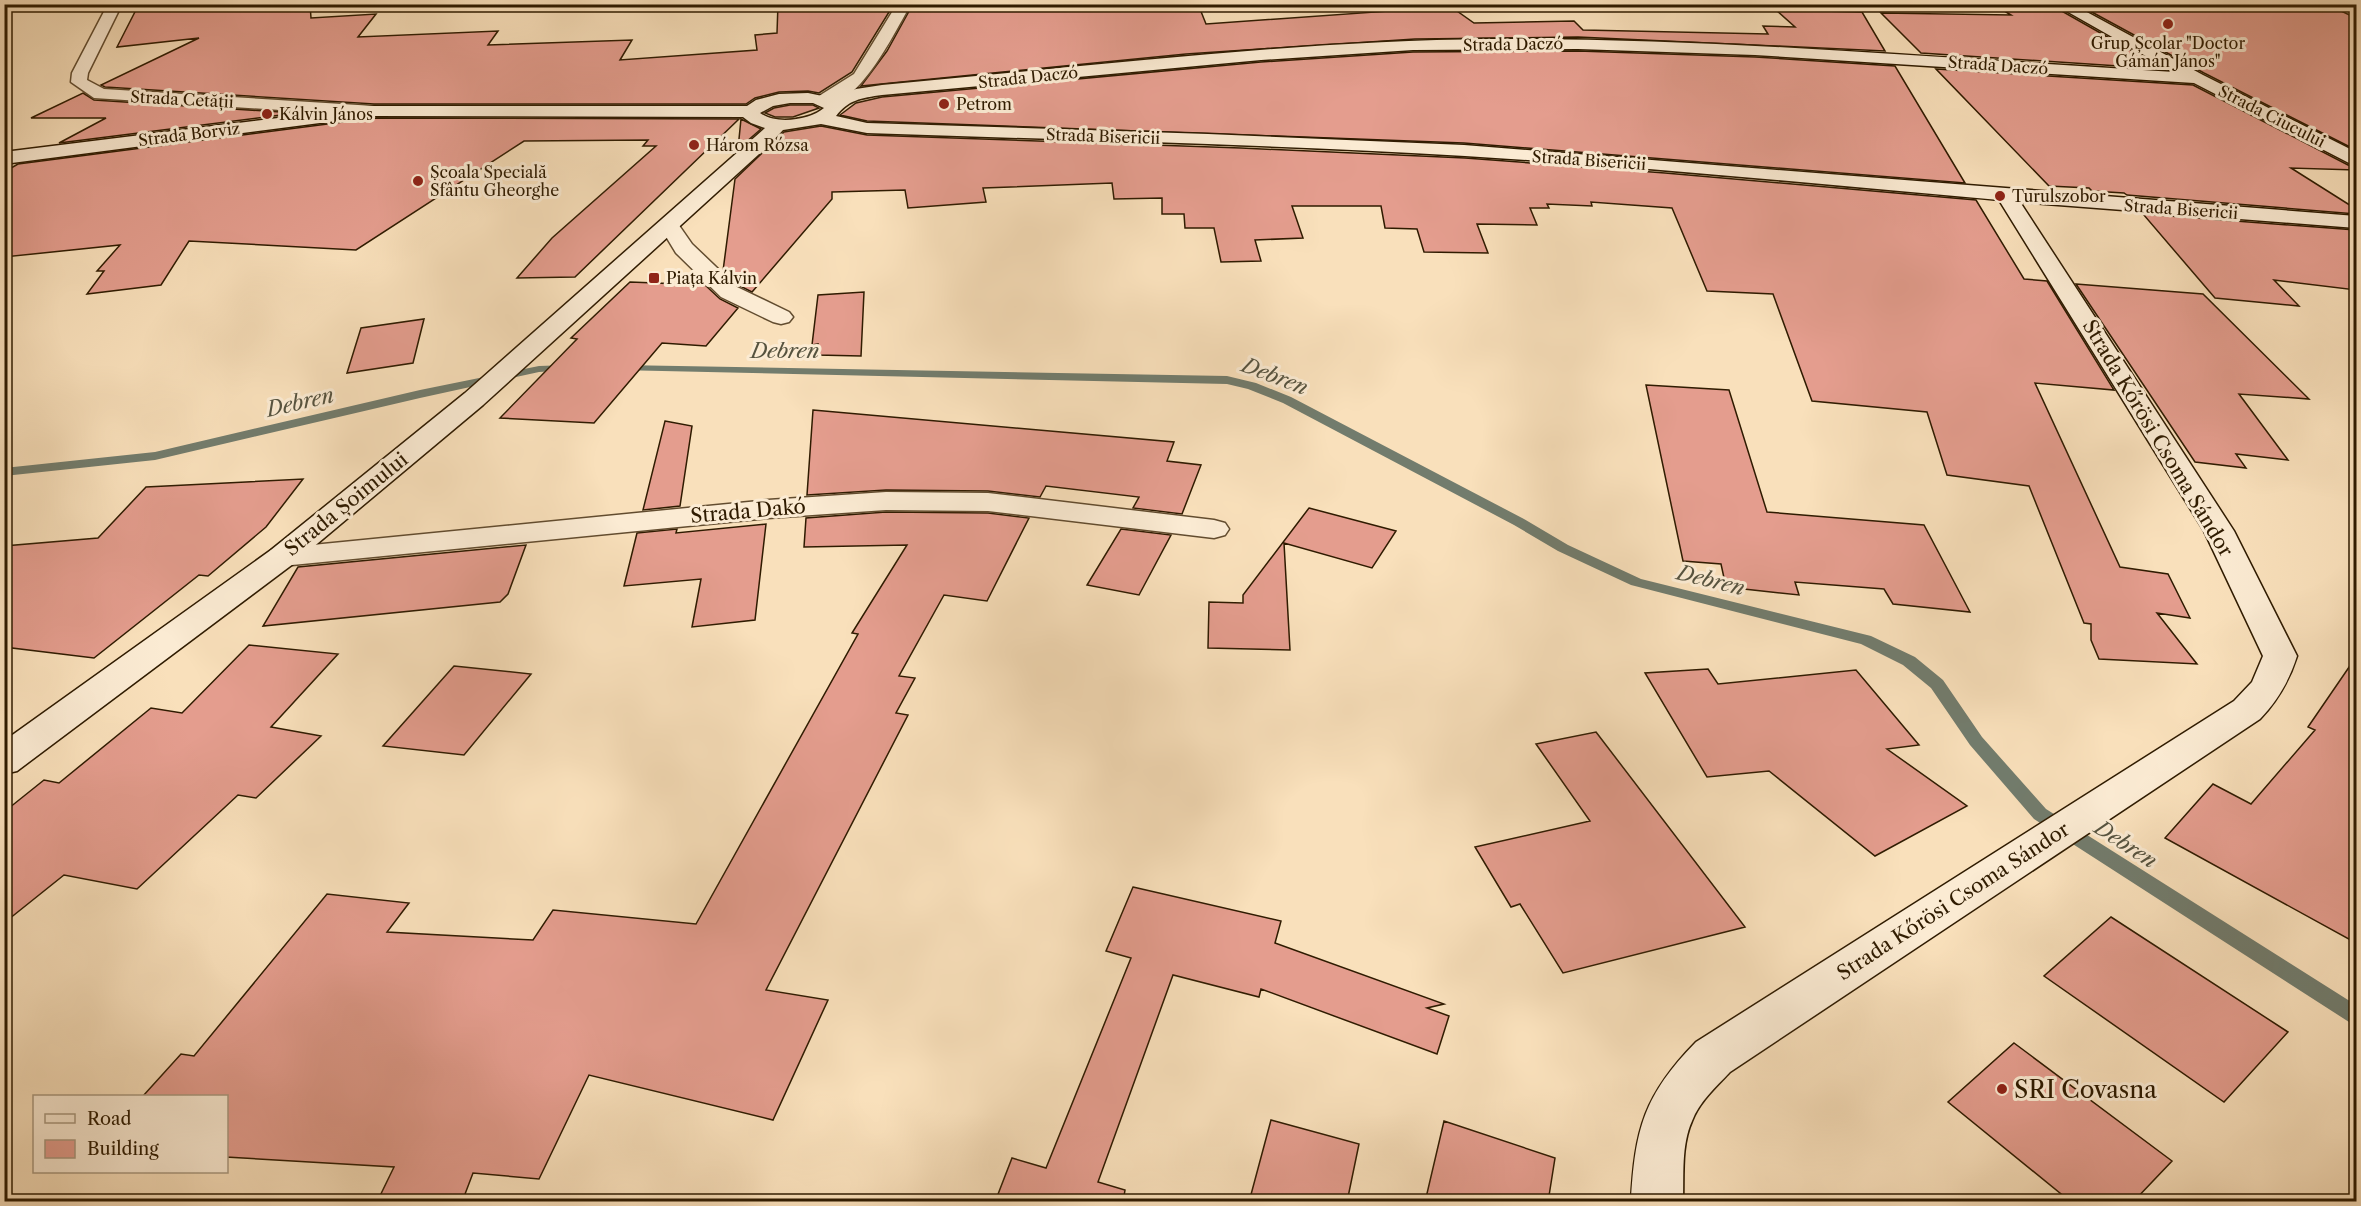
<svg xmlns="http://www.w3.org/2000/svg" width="2361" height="1206" viewBox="0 0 2361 1206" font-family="'Libre Caslon Text',serif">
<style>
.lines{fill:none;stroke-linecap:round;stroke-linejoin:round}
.stream{fill:#727c6d;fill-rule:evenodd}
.building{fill:#e49d8e;stroke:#2f1b00;stroke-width:1.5}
.street-casing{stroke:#624c2f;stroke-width:3}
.secondary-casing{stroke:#2f1b00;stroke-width:3}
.street{fill:#fbebd3;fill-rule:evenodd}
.secondary{fill:#fbebd3;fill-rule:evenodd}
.poi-dot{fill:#8f2418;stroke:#fbebd3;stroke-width:2}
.labels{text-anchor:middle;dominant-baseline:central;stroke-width:6;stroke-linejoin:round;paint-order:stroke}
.far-poi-label{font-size:16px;fill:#2f1b00;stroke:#fbebd3;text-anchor:start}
.far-street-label{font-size:16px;fill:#2f1b00;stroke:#fbebd3}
.street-label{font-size:20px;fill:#2f1b00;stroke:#fbebd3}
.water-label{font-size:21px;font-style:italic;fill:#56533f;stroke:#fbebd3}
.near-poi-label{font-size:24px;fill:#2f1b00;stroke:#fbebd3;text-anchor:start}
</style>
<rect width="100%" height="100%" fill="#f9e0bb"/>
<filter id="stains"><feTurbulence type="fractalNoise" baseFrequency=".00333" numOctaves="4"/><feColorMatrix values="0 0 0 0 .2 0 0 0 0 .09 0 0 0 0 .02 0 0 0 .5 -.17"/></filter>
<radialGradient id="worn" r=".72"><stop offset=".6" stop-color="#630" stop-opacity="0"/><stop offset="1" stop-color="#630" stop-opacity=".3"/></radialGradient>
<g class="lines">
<path class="stream" d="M 567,365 L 573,368 L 571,370 L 539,372 L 420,398 L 155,460 L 4,476 L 4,468 L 155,452 L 420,390 L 539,366 Z
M 621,365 L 1227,376 L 1256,383 L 1291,397 L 1524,519 L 1568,545 L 1641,579 L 1871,636 L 1915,657 L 1943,680 L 1982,737 L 2046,809 L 2356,1005 L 2356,1025 L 2349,1022 L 2034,819 L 1970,745 L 1931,688 L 1903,665 L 1861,644 L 1631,585 L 1558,551 L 1514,525 L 1283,403 L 1248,389 L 1227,384 L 617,370 L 615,368 Z"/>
</g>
<path class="building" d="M 139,4 L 310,4 L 311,18 L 376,14 L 358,37 L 498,31 L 488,45 L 632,40 L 620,60 L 757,50 L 755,35 L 777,33 L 778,4 L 894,4 L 852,72 L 819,93 L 808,91 L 779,92 L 755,98 L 746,104 L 374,104 L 105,87 L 101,85 L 199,38 L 117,47 Z
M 913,4 L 1198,4 L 1206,24 L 1390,11 L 1385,7 L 1447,4 L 1474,23 L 1574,21 L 1583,30 L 1768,34 L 1763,26 L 1795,27 L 1776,10 L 1862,12 L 1885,51 L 1578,37 L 1415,39 L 1186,54 L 861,86 L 887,51 Z
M 2001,9 L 2060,10 L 2164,69 L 1921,53 L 1881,13 L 2011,15 Z
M 2108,9 L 2339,10 L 2356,18 L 2356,150 L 2204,73 L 2088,10 L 2111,10 Z
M 1578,51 L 1755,57 L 1895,66 L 1965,183 L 1464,143 L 867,121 L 840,115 L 856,103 L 882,97 L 1261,62 L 1413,52 Z
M 1936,69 L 2193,85 L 2348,165 L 2356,167 L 2356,170 L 2291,168 L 2356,209 L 2356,214 L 2127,195 L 2124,193 L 2092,191 L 2089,188 L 2049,186 Z
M 83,93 L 94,100 L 297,113 L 59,143 L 106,118 L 31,118 Z
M 790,105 L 813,105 L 819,108 L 793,117 L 775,117 L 765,113 L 774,108 Z
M 374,118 L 739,119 L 575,277 L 517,278 L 552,238 L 656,146 L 643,146 L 648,140 L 524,141 L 356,250 L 189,241 L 161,285 L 87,294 L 104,271 L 97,271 L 120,245 L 4,257 L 4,172 L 18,164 Z
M 741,119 L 761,129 L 738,149 Z
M 821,126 L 867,135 L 1241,148 L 1465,158 L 1665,173 L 1976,200 L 2024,279 L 2047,281 L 2114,390 L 2035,383 L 2120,567 L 2168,574 L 2190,618 L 2157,613 L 2197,664 L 2099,659 L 2091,640 L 2091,624 L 2084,623 L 2029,486 L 1947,475 L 1927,412 L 1812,401 L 1773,294 L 1707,291 L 1672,208 L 1591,202 L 1592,206 L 1547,204 L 1549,208 L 1530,208 L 1537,225 L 1477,224 L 1488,253 L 1424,252 L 1417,229 L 1385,228 L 1381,206 L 1292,206 L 1303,238 L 1255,240 L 1261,261 L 1221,262 L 1214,228 L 1185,228 L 1184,214 L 1162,214 L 1162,198 L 1114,199 L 1112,183 L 983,188 L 986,202 L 908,208 L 905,190 L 832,192 L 832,199 L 752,292 L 738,285 L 723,271 L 735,179 L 784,132 Z
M 2143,214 L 2356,230 L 2356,290 L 2274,280 L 2299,306 L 2215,298 Z
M 630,282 L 705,285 L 720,299 L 738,308 L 706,346 L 662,343 L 594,423 L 500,418 L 577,339 L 571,338 Z
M 2076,284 L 2203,294 L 2309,399 L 2239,394 L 2288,460 L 2236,454 L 2246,468 L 2195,462 Z
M 864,292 L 861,356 L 817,355 L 818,344 L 812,345 L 818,295 Z
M 424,319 L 413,363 L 347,373 L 361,328 Z
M 1646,385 L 1729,390 L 1767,512 L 1924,525 L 1970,612 L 1893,604 L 1884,589 L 1795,582 L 1799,595 L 1726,587 L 1721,564 L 1683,561 Z
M 813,410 L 1174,442 L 1167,461 L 1201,465 L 1182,514 L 1133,508 L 1139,497 L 1046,486 L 1040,497 L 988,491 L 886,490 L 807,495 Z
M 665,421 L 692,426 L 680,506 L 643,510 Z
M 303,479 L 266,527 L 208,576 L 199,575 L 94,658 L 4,647 L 4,546 L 98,538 L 146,487 Z
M 1309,508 L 1396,531 L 1372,568 L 1284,543 L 1290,650 L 1208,648 L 1209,602 L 1243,603 L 1243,595 Z
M 886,512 L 988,513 L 1029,518 L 987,601 L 944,595 L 899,676 L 915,678 L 896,713 L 908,715 L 766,990 L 828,1000 L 773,1120 L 589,1075 L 539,1179 L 473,1173 L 462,1202 L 377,1202 L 394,1167 L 226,1157 L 226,1096 L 143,1096 L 181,1054 L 194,1056 L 327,894 L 409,903 L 387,932 L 533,940 L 553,910 L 696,924 L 858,634 L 852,633 L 907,545 L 804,547 L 806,518 Z
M 766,524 L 755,620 L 692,627 L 701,579 L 624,586 L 637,533 L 677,529 L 676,533 Z
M 1121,529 L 1171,535 L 1139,595 L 1087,585 Z
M 526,545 L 508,594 L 500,602 L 263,626 L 298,567 Z
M 249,645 L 338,654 L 271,727 L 321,736 L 256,798 L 238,795 L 137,889 L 64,875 L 4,923 L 4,812 L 44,780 L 59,783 L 151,708 L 182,713 Z
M 2356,657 L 2356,943 L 2165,838 L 2213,784 L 2251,804 L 2315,730 L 2308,727 Z
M 454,666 L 531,674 L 464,755 L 383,746 Z
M 1708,669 L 1718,684 L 1856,670 L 1919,745 L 1887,749 L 1967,806 L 1875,856 L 1769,771 L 1707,777 L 1645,673 Z
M 1596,732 L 1745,927 L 1563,973 L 1520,904 L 1511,907 L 1475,847 L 1590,821 L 1536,744 Z
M 1133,887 L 1281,921 L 1275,943 L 1444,1004 L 1427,1008 L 1449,1016 L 1437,1054 L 1261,989 L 1259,997 L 1173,975 L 1098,1182 L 1125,1190 L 1123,1202 L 995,1202 L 1012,1158 L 1046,1168 L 1131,958 L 1106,951 Z
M 2111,917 L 2288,1032 L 2224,1102 L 2044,976 Z
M 2014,1043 L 2172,1161 L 2133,1202 L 2071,1202 L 1948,1102 Z
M 1271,1120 L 1359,1144 L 1347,1202 L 1249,1202 Z
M 1444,1121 L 1555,1158 L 1548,1202 L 1425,1202 Z"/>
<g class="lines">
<g class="street-casing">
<path id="street" d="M 108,4 L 122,4 L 88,73 L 87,80 L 104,89 L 374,106 L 380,107 L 383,111 L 380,115 L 374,116 L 94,98 L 71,82 L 72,73 Z
M 897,4 L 911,4 C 895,31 857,113 819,104 L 817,100 L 819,96 L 854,74 Z
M 669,219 L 676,221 L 692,244 L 737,287 L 789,312 L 793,317 L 789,322 L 781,324 L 773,322 L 721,297 L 676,253 L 659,225 L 662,221 Z
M 886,492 L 988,493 L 1214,520 L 1225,523 L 1229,529 L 1225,535 L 1214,538 L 988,511 L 886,510 L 768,518 L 282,566 L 271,564 L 266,557 L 271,550 L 282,548 L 768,500 Z"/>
</g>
<g class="secondary-casing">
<path id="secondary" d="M 2054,4 L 2072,4 L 2203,75 L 2356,152 L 2356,165 L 2349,163 L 2194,83 L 1755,55 L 1578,49 L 1413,50 L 1261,60 L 882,95 C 861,98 848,100 836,116 L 867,123 L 1208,134 L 1464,145 L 2356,216 L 2356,228 L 2020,202 L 2234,531 L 2297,656 C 2289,681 2278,700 2260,719 L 1730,1072 C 1716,1087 1699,1102 1692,1121 C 1681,1145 1684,1176 1683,1202 L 1631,1202 C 1635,1129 1644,1095 1696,1042 L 2234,701 L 2252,682 L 2263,656 L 2204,531 L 1999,200 C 1821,184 1643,167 1465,156 C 1266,144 1066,140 867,133 L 821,124 L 783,130 L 769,145 L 483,405 L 293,564 L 17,771 L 4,774 L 4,741 L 271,550 L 465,393 L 765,128 L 751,123 L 743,117 L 374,116 L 4,164 L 4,152 L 374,106 L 747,106 L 756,100 L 779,94 L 808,93 L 832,98 L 856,89 L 882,85 C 1085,67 1288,41 1492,39 C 1720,38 1947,59 2174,72 ZM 790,103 L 813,103 L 824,108 C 810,120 776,125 760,113 L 773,106 Z"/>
</g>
<use href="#street" class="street"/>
<use href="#secondary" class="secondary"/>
</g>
<g class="poi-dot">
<circle cx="2168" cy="24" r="6"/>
<circle cx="944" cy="104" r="6"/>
<circle cx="267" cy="114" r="6"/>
<circle cx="694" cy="145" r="6"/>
<circle cx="418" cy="181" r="6"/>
<circle cx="2000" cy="196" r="6"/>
<rect x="648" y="272" width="12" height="12" rx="3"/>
<circle cx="2002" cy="1089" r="6"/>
</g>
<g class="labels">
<g class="far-poi-label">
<text x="2168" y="43" text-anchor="middle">Grup Școlar "Doctor<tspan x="2168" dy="18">Gámán János"</tspan></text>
<text x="956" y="104">Petrom</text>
<text x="279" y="114">Kálvin János</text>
<text x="706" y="145">Három Rózsa</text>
<text x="430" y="172">Școala Specială<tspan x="430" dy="18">Sfântu Gheorghe</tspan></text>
<text x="2012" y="196">Turulszobor</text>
<text x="666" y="278">Piața Kálvin</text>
</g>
<g class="far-street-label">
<text transform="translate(1513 44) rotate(-1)">Strada Daczó</text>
<text transform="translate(1998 65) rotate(4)">Strada Daczó</text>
<text transform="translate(1028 77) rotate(-6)">Strada Daczó</text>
<text transform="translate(182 99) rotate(3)">Strada Cetății</text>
<text transform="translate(2272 116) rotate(27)">Strada Ciucului</text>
<text transform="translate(189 134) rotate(-7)">Strada Borviz</text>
<text transform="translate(1103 136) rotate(2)">Strada Bisericii</text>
<text transform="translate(1589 160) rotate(4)">Strada Bisericii</text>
<text transform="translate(2181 209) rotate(4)">Strada Bisericii</text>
</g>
<g class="street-label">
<text transform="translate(2158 438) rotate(59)">Strada Kőrösi Csoma Sándor</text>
<text transform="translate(346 504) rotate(-39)">Strada Șoimului</text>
<text transform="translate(748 511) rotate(-5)">Strada Dakó</text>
<text transform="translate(1953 901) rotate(-33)">Strada Kőrösi Csoma Sándor</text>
</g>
<g class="water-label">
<text x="785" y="350">Debren</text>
<text transform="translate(1275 376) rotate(21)">Debren</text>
<text transform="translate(300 402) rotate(-13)">Debren</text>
<text transform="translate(1711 580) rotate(14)">Debren</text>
<text transform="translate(2126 844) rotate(33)">Debren</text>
</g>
<g class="near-poi-label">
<text x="2014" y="1089">SRI Covasna</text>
</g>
</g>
<rect width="2361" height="1206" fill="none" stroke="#f9e0bb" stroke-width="24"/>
<rect x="6" y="6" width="2349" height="1194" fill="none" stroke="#2f1b00" stroke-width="3"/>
<rect x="12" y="12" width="2337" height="1182" fill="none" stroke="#2f1b00" stroke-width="1.5"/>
<rect x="33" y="1095" width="195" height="78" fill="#fbebd3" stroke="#a9987f" stroke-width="1.5"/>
<rect x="45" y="1114" width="30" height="9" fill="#fbebd3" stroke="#a9987f" stroke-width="1.5"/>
<text x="87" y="1125" font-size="18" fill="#2f1b00">Road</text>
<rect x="45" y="1140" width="30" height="18" fill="#e49d8e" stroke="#a9987f" stroke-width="1.5"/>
<text x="87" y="1155" font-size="18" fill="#2f1b00">Building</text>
<rect width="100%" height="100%" filter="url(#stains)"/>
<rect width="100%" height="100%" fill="url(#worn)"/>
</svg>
